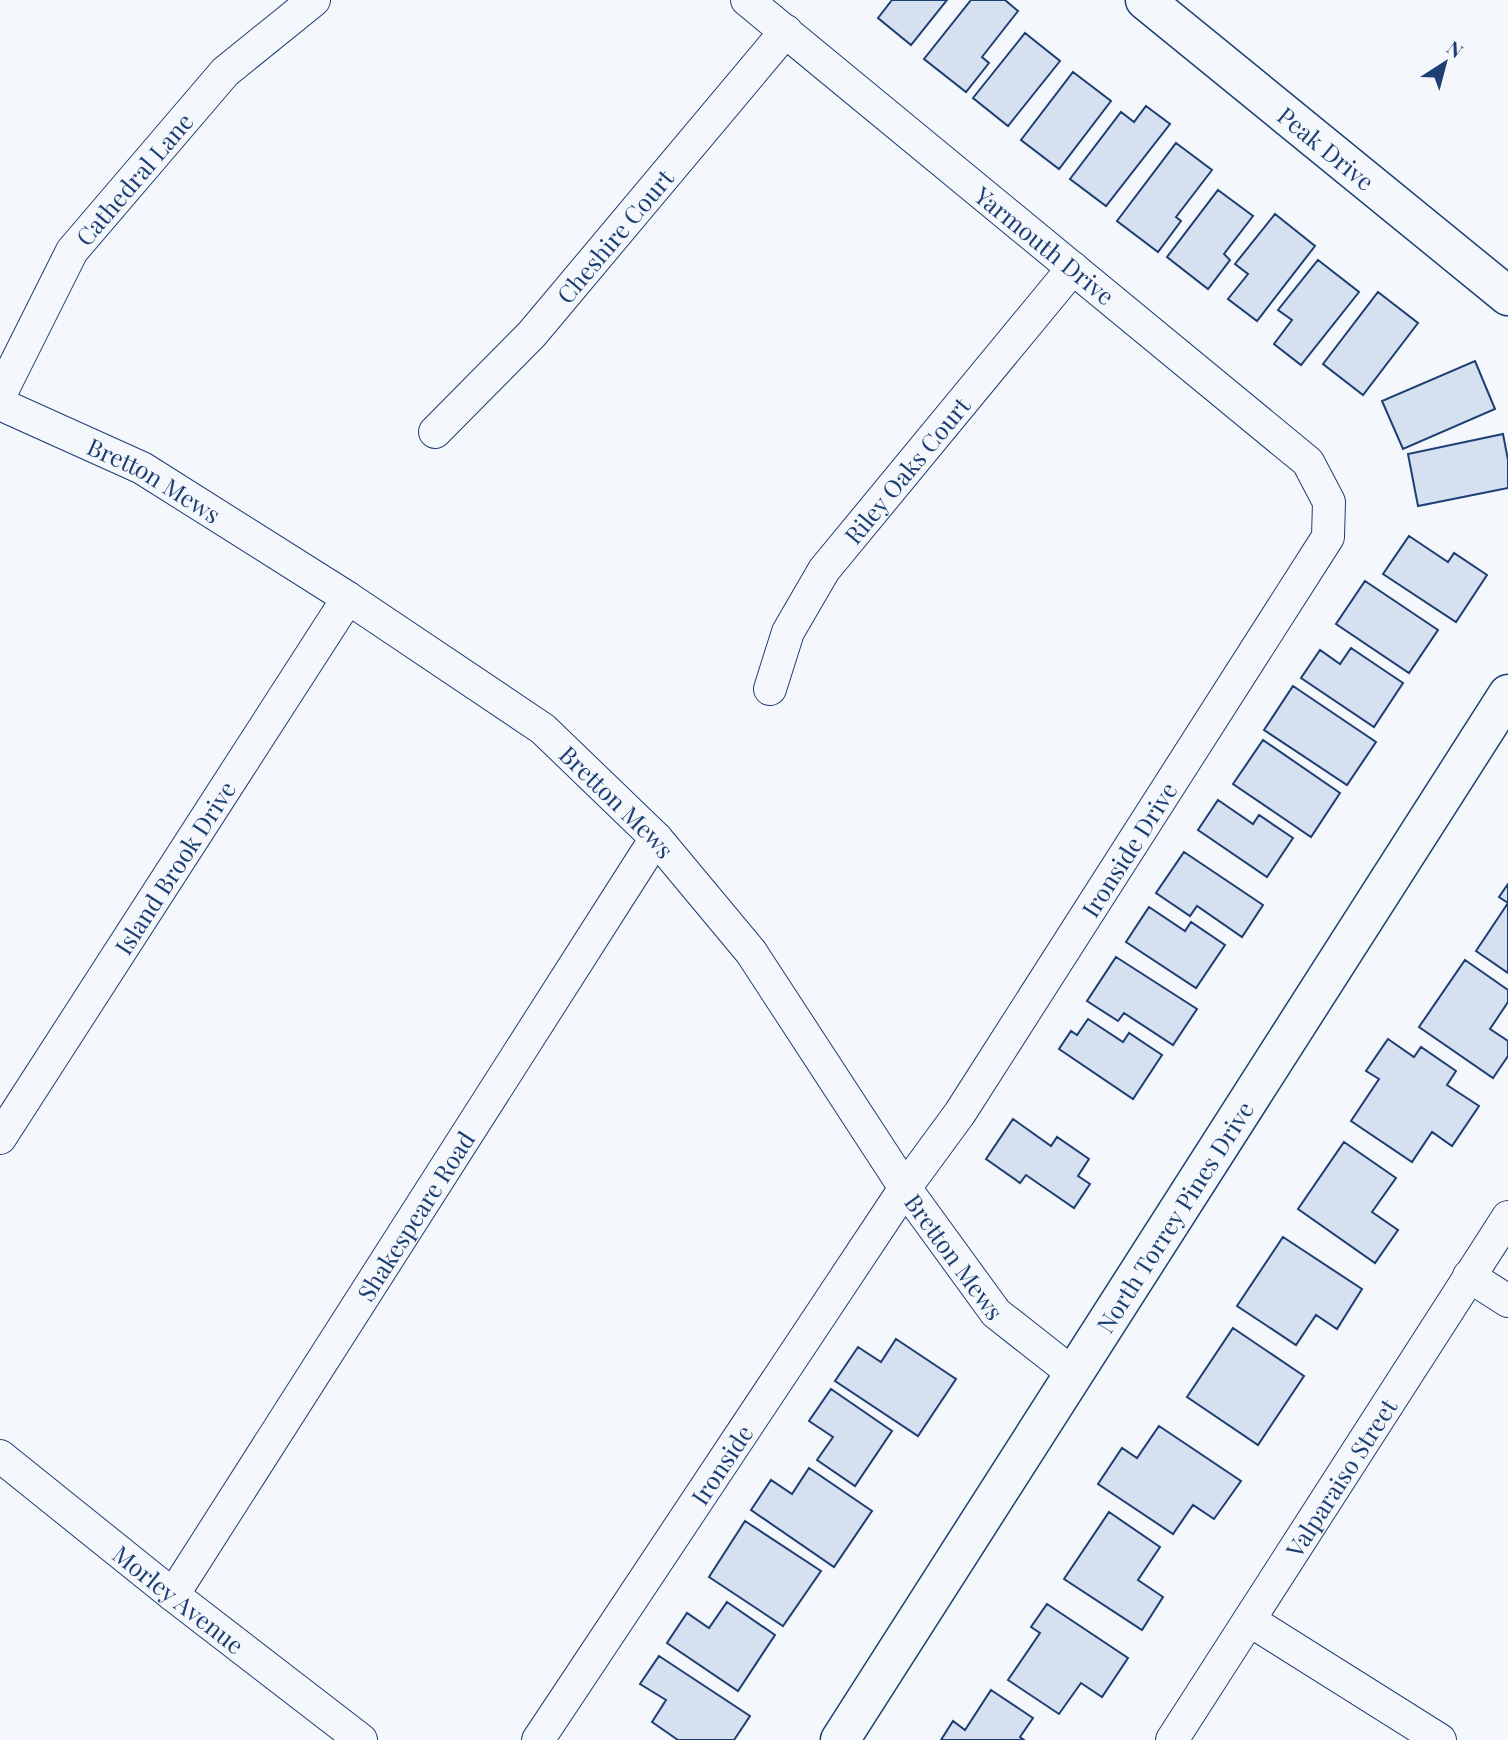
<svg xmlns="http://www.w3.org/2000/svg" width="1508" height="1740" viewBox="0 0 1508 1740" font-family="'Playfair Display',serif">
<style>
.building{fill:#d5e0f0;stroke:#1d3f73;stroke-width:2}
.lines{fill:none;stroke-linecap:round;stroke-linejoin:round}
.minor-casing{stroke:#1d3f73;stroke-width:34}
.tertiary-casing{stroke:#1d3f73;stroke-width:41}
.secondary-casing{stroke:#1d3f73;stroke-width:41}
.minor{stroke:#f4f7fb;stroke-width:32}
.tertiary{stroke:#f4f7fb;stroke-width:38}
.secondary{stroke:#f4f7fb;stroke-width:38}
.labels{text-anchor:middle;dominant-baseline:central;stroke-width:5;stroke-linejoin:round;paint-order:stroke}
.street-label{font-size:24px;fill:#1d3f73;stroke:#f4f7fb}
</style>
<rect width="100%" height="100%" fill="#f4f7fb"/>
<path class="building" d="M 892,0 L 947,0 L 911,45 L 878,18 Z
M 971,0 L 1005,0 L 1018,11 L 982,57 L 989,63 L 966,92 L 924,59 Z
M 1025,33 L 1060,61 L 1008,126 L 973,98 Z
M 1073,72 L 1111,101 L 1059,169 L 1021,140 Z
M 1146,106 L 1170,124 L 1106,206 L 1070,179 L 1121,112 L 1134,122 Z
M 1176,143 L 1212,170 L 1176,217 L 1181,221 L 1158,252 L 1117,221 Z
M 1218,190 L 1253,216 L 1224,254 L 1230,260 L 1208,289 L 1167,257 Z
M 1275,214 L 1315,246 L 1257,321 L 1228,299 L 1248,274 L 1235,264 Z
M 1318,260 L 1359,292 L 1301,365 L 1274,344 L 1292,320 L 1278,310 Z
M 1378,292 L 1418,323 L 1363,395 L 1323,364 Z
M 1475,361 L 1495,409 L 1403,449 L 1382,401 Z
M 1503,434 L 1508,460 L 1508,488 L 1418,506 L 1408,454 Z
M 1409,536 L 1448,562 L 1454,553 L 1487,575 L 1456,622 L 1383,574 Z
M 1365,581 L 1438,630 L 1409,673 L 1336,624 Z
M 1351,648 L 1403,683 L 1374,727 L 1301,678 L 1320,650 L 1340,664 Z
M 1293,686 L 1376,742 L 1347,785 L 1264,730 Z
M 1263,740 L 1340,793 L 1311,837 L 1233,784 Z
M 1218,800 L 1253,824 L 1259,815 L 1293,838 L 1267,877 L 1198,830 Z
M 1184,852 L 1263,905 L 1242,937 L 1197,906 L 1190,916 L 1156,893 Z
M 1508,884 L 1508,973 L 1476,951 L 1508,903 L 1499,897 Z
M 1149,907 L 1185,931 L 1191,922 L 1225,945 L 1196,988 L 1126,942 Z
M 1116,957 L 1197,1009 L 1173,1045 L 1124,1013 L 1118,1021 L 1087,1001 Z
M 1465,960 L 1508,990 L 1508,1002 L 1490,1029 L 1508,1041 L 1508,1056 L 1493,1078 L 1419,1027 Z
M 1088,1019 L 1123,1042 L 1129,1033 L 1162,1055 L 1133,1099 L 1059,1049 L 1071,1031 L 1077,1035 Z
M 1388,1039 L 1414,1057 L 1421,1047 L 1456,1071 L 1447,1085 L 1479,1106 L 1452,1146 L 1432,1132 L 1412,1162 L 1351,1121 L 1379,1079 L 1366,1071 Z
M 1013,1119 L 1051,1146 L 1057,1137 L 1089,1159 L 1078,1176 L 1090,1184 L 1074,1208 L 1026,1175 L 1020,1183 L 986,1159 Z
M 1344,1142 L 1396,1178 L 1372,1212 L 1398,1230 L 1375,1263 L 1298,1209 Z
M 1283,1237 L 1362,1289 L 1337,1329 L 1316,1315 L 1296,1345 L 1237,1306 Z
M 1233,1328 L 1304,1376 L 1258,1445 L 1187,1397 Z
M 896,1339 L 956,1379 L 918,1436 L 835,1381 L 858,1347 L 881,1362 Z
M 831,1389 L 892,1431 L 855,1486 L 817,1460 L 833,1437 L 809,1421 Z
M 1159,1426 L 1241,1481 L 1214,1519 L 1193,1505 L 1173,1534 L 1098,1484 L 1122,1448 L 1137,1458 Z
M 809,1468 L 872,1511 L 834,1567 L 751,1510 L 771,1480 L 792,1494 Z
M 1109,1512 L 1160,1547 L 1138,1580 L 1163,1597 L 1142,1630 L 1064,1579 Z
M 745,1521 L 821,1571 L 783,1626 L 709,1577 Z
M 727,1602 L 775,1635 L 738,1691 L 667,1643 L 687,1613 L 709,1628 Z
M 1047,1604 L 1128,1658 L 1102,1697 L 1081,1683 L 1059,1714 L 1008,1680 L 1040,1633 L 1031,1627 Z
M 659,1656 L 750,1716 L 734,1740 L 678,1740 L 652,1722 L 666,1700 L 640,1684 Z
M 991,1690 L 1033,1718 L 1020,1737 L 1024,1740 L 941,1740 L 953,1721 L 965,1730 Z"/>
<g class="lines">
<g class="minor-casing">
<g id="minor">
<path id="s1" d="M 0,395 L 72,251 L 225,72 L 314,0"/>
<path id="s2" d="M 0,404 L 142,468 L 348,598 L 543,729 L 656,838 L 751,952 L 905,1188 L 996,1313 L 1075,1375"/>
<path id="s3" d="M 435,432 L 532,334 L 786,31"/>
<path id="s4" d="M 770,689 L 788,632 L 824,570 L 1073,268"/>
<path id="s5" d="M 0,1138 L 348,598"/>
<path d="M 1469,1276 L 1508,1301"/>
<path id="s6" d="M 0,1456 L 173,1595 L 361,1740"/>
<path id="s7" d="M 173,1595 L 656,838"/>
<path d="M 1249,1620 L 1440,1740"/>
<path id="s8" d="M 538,1740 L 905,1188 L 960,1113 L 1328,537 L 1329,502 L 1308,462 L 747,0"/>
<path id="s9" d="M 1172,1740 L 1508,1217"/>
</g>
</g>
<g class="tertiary-casing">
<g id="tertiary">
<path id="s10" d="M 1145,0 L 1508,296"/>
</g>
</g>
<g class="secondary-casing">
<g id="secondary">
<path id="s11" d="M 840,1740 L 1508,694"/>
</g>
</g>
<use href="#minor" class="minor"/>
<use href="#tertiary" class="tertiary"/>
<use href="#secondary" class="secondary"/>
</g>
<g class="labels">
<g class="street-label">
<text stroke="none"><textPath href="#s10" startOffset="234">Peak Drive</textPath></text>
<text stroke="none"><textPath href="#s1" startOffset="256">Cathedral Lane</textPath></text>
<text stroke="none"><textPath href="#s3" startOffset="266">Cheshire Court</textPath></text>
<text transform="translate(1045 245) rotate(39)">Yarmouth Drive</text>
<text stroke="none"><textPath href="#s4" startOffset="261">Riley Oaks Court</textPath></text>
<text stroke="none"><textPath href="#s2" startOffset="172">Bretton Mews</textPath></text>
<text stroke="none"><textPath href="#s2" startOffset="738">Bretton Mews</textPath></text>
<text stroke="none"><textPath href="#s8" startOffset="1069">Ironside Drive</textPath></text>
<text stroke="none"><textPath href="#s5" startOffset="322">Island Brook Drive</textPath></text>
<text stroke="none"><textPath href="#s7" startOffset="450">Shakespeare Road</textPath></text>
<text stroke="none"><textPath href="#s11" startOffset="621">North Torrey Pines Drive</textPath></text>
<text stroke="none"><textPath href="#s2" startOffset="1306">Bretton Mews</textPath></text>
<text stroke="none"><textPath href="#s8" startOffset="331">Ironside</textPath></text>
<text stroke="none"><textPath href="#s9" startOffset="312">Valparaiso Street</textPath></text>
<text stroke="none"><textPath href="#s6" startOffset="229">Morley Avenue</textPath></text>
</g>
</g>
<g transform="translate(1445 63) rotate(36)" stroke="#f4f7fb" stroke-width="5" paint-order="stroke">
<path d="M0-5L12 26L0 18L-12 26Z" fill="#1d3f73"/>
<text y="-10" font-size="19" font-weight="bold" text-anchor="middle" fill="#1d3f73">N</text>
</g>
</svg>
